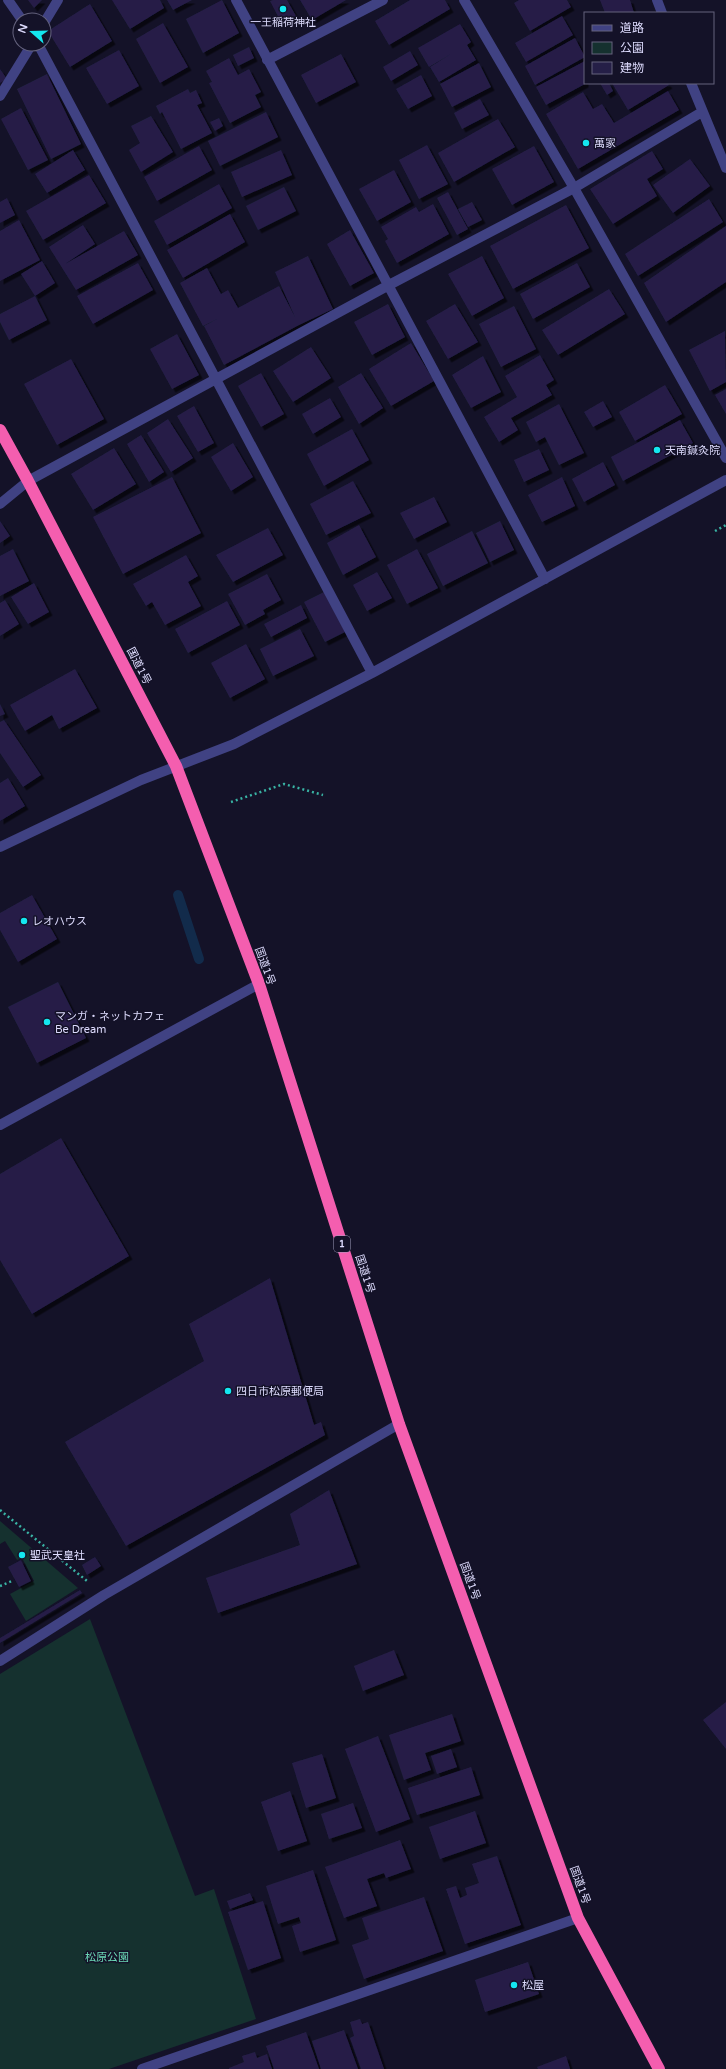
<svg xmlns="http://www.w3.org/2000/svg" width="726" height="2069" viewBox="0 0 726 2069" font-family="'Varela Round','Noto Sans JP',sans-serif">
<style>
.green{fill:#15312f}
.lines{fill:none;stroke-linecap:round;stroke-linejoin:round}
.stream{stroke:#122b4b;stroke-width:10}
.building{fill:#251f47;filter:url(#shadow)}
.path{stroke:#39b3a4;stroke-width:2.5;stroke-dasharray:2 3;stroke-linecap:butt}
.minor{stroke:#404283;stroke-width:10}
.highway{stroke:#f45eaf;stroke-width:12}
.poi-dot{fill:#14e7f0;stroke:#141228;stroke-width:1.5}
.labels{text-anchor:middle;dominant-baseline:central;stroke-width:3;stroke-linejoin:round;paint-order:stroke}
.shield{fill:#141228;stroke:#a19fbd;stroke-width:1}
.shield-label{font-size:10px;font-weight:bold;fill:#dddbfd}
.poi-label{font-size:11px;fill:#dddbfd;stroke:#141228;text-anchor:start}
.street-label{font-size:11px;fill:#dddbfd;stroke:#141228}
.park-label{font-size:11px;fill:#6bd9b7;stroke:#141228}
</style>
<defs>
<filter id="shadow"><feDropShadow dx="3.5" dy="3.5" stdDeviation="0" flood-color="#0009"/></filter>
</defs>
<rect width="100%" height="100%" fill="#141228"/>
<path class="green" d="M 0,1521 L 78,1588 L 26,1621 L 10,1594 L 34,1581 L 22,1558 L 17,1560 L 5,1541 L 0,1544 Z
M 90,1619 L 195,1896 L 214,1889 L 256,2019 L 109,2069 L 0,2069 L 0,1674 Z"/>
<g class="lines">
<path class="stream" d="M 178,895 L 199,959"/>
</g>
<path class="building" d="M 28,0 L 42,0 L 34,8 Z
M 112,0 L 160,0 L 164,8 L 130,29 Z
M 167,0 L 192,0 L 173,10 Z
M 222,0 L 239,33 L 203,53 L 186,19 Z
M 273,0 L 287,0 L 296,16 L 282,24 L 270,1 Z
M 300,0 L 346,0 L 312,20 Z
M 410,0 L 445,0 L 450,9 L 389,45 L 375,21 Z
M 519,0 L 567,0 L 571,7 L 530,31 L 514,3 Z
M 600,0 L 630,0 L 634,13 L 605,13 Z
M 90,4 L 112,41 L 70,67 L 48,31 Z
M 562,16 L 573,35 L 526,62 L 515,43 Z
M 163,23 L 188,67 L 160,83 L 136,39 Z
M 460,24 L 471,42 L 467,45 L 476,60 L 439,82 L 430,67 L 451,54 L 429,67 L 418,48 Z
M 575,38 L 585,57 L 535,85 L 525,66 Z
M 249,47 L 254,58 L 238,66 L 233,55 Z
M 119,50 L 139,86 L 107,104 L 86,68 Z
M 410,51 L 418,65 L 391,81 L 383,67 Z
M 341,54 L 356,82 L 316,103 L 301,75 Z
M 229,58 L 238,75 L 249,69 L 261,92 L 255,95 L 261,107 L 230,123 L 209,83 L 212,82 L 206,71 Z
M 585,61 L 585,84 L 546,105 L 536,87 Z
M 479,63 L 491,87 L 452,107 L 440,84 Z
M 0,69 L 7,79 L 0,83 Z
M 47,74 L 81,144 L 51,159 L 17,89 Z
M 421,75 L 432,96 L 408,109 L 396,89 Z
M 600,83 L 609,83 L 613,91 L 607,95 Z
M 612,83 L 667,83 L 669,85 L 628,110 Z
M 188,89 L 190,93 L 196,90 L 202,103 L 197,105 L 212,133 L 181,149 L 162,112 L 160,114 L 156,106 Z
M 668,91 L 679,110 L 578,169 L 546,114 L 583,92 L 593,109 L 602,104 L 614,123 Z
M 480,99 L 489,115 L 462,129 L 454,113 Z
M 21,108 L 48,160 L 28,170 L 1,119 Z
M 266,112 L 278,137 L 220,166 L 208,141 Z
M 151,116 L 173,152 L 141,172 L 129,150 L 140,143 L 131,126 Z
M 219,118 L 223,126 L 215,131 L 210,122 Z
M 498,119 L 515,147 L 454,182 L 438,153 Z
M 427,145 L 448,184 L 419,199 L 399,160 Z
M 199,146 L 212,170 L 157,201 L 144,177 Z
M 534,146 L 554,182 L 512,205 L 492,169 Z
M 73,150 L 85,170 L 47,193 L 35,174 Z
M 281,150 L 292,175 L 242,197 L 231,172 Z
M 652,151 L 663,169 L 647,179 L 657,196 L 613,224 L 590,189 Z
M 690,159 L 710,186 L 673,213 L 653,185 Z
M 394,170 L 411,202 L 377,221 L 359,189 Z
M 89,175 L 106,203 L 43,240 L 26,211 Z
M 219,184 L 232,208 L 167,245 L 154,221 Z
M 284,187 L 296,211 L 258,230 L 246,206 Z
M 448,192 L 468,229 L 457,235 L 437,198 Z
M 7,198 L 15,215 L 0,223 L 0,202 Z
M 709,199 L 723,222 L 638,276 L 625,254 Z
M 472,202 L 482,220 L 468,227 L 458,209 Z
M 433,204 L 449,234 L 397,263 L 385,241 L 388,239 L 381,227 L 416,207 L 419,212 Z
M 566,205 L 589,248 L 513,289 L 490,246 Z
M 230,214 L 245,242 L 183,278 L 167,250 Z
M 19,220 L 40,260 L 0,281 L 0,231 Z
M 83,225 L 95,244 L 65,264 L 124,231 L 138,255 L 76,290 L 49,247 Z
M 726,226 L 726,282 L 666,322 L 644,283 Z
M 350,230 L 374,273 L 350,286 L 327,244 Z
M 308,256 L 333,309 L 299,325 L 224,365 L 204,326 L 217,319 L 203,326 L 180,283 L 207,268 L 221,294 L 228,290 L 238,308 L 279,286 L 295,317 L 275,272 Z
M 482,256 L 504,298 L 472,316 L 448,274 Z
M 42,261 L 55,283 L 35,296 L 21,274 Z
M 138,263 L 153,290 L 93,324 L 77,296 Z
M 577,263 L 590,287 L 533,319 L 520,294 Z
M 609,289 L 625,314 L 558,355 L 542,330 Z
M 35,296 L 47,320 L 9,340 L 0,322 L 0,314 Z
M 388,304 L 405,337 L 372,355 L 354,322 Z
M 455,304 L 478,342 L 448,359 L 426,321 Z
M 514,306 L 536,349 L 501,367 L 479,324 Z
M 725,331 L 726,382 L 710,391 L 689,350 Z
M 177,334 L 199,375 L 172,389 L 150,349 Z
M 411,343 L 434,381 L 391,406 L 369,369 Z
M 311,347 L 331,378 L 293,402 L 273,371 Z
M 540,355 L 554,380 L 546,385 L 552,395 L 511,418 L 518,430 L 499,442 L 484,417 L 517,397 L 505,376 Z
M 483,356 L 501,392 L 471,408 L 452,375 Z
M 71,359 L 104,419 L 57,445 L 24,384 Z
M 261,373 L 284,414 L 261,427 L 238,386 Z
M 361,373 L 383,408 L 359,424 L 338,387 Z
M 665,385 L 682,414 L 635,441 L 619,412 Z
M 726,389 L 726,414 L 715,395 Z
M 330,398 L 341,417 L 313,434 L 302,414 Z
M 603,401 L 612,417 L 593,427 L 584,412 Z
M 559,404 L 584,453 L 559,465 L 545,437 L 536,442 L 526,422 Z
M 194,406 L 214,443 L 198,452 L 177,416 Z
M 168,419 L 193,458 L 171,472 L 147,433 Z
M 680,420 L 693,443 L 623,481 L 611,457 Z
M 352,429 L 369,460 L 324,486 L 307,454 Z
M 141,435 L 164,472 L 149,482 L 127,444 Z
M 233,443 L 253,477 L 231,491 L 211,457 Z
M 114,448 L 136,484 L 93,510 L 71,474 Z
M 539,449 L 549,470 L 524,482 L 514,460 Z
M 603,462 L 615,485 L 584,502 L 572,479 Z
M 172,477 L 201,533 L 123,574 L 93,517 Z
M 562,477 L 575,506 L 542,522 L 528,495 Z
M 353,481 L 371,513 L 326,535 L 310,504 Z
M 434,497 L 447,522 L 414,539 L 400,513 Z
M 0,521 L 10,536 L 0,543 Z
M 500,521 L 514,550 L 490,562 L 476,533 Z
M 359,525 L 376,557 L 343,575 L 327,543 Z
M 268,528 L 283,555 L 233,582 L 216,555 Z
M 472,531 L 488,563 L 443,586 L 427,554 Z
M 13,549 L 29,581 L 0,596 L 0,556 Z
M 417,549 L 438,588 L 407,604 L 387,565 Z
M 186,555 L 198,576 L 188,582 L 201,606 L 165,625 L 152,602 L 146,606 L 133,584 Z
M 377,572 L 392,598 L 367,611 L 353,585 Z
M 267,574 L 281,600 L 263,610 L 265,614 L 245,625 L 228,594 Z
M 34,583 L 49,612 L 28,624 L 11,597 Z
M 324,592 L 345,632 L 325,642 L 304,602 Z
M 5,600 L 19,624 L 0,636 L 0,603 Z
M 227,601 L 240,625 L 188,653 L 175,629 Z
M 301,605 L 307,618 L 271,637 L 264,624 Z
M 300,629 L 314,656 L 273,676 L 260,649 Z
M 246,644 L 265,679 L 230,698 L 211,663 Z
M 75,669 L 97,708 L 59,729 L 52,715 L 25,731 L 10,705 Z
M 0,704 L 5,714 L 0,716 Z
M 4,720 L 41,775 L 23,787 L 0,753 L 0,722 Z
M 8,778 L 25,806 L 0,821 L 0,783 Z
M 32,895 L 57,939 L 18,962 L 0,930 L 0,913 Z
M 58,982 L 86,1038 L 37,1063 L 8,1007 Z
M 61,1138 L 129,1256 L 32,1314 L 0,1260 L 0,1174 Z
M 270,1278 L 314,1425 L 321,1422 L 325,1435 L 126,1546 L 65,1442 L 204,1361 L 189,1324 Z
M 329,1490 L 357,1564 L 218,1613 L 206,1578 L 300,1545 L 290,1514 Z
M 95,1557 L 101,1566 L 87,1575 L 82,1565 Z
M 21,1560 L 31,1581 L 19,1587 L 8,1567 Z
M 80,1590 L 82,1593 L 0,1643 L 0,1638 Z
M 394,1650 L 404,1675 L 363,1691 L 354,1666 Z
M 726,1702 L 726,1749 L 703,1720 Z
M 452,1714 L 461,1741 L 425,1753 L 431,1770 L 404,1780 L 389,1735 Z
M 378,1736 L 410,1819 L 376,1832 L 345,1749 Z
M 451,1749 L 457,1767 L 437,1774 L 431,1756 Z
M 322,1754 L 336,1798 L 306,1808 L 292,1763 Z
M 471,1767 L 480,1795 L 417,1815 L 408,1788 Z
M 290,1791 L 307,1841 L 278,1851 L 261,1802 Z
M 353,1803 L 362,1828 L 329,1839 L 321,1814 Z
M 475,1811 L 486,1843 L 440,1859 L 429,1827 Z
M 400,1840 L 411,1869 L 386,1878 L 384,1873 L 367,1879 L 377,1906 L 344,1918 L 325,1867 Z
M 497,1856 L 521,1925 L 465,1944 L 446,1889 L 456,1886 L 460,1898 L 467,1895 L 465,1888 L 479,1883 L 472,1864 Z
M 313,1870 L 336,1940 L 300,1952 L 292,1926 L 301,1923 L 299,1917 L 278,1924 L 266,1886 Z
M 250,1893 L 253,1900 L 230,1909 L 227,1901 Z
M 424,1897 L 443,1951 L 364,1979 L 352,1945 L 369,1939 L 362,1918 Z
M 263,1901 L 281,1958 L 248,1970 L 228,1912 Z
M 528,1962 L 539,1994 L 485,2012 L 475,1980 Z
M 360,2019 L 362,2024 L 368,2022 L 384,2069 L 361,2069 L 350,2038 L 354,2036 L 350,2022 Z
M 344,2030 L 358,2069 L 321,2069 L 312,2041 Z
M 306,2032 L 319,2069 L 274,2069 L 266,2046 Z
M 255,2052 L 257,2058 L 267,2054 L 272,2069 L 229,2069 L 229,2068 L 244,2062 L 242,2056 Z
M 566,2056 L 570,2069 L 538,2069 L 537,2067 Z"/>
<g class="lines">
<path class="path" d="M 715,531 L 726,525
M 231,802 L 284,784 L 323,795
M 0,1510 L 87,1581
M 0,1586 L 12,1581"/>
<path class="minor" d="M 8,0 L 22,20
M 236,0 L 545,579
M 464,0 L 574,188 L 726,458
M 657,0 L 662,13
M 44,23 L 58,0
M 38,44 L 372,673
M 267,60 L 383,0
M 691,83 L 726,168
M 0,96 L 32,44
M 0,504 L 28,481 L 389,285 L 574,188 L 702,112
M 0,847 L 141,780 L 234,744 L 372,673 L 726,480
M 0,1125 L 259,984
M 0,1661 L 104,1595 L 399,1424
M 142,2069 L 578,1918"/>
<path class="highway" d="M 0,430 L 28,481 L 176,766 L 259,984 L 399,1424 L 578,1918 L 659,2069"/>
</g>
<g class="poi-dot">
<circle cx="283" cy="9" r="4"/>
<circle cx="586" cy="143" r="4"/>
<circle cx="657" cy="450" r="4"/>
<circle cx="24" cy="921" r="4"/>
<circle cx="47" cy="1022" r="4"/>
<circle cx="228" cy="1391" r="4"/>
<circle cx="22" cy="1555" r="4"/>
<circle cx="514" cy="1985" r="4"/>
</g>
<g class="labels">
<rect class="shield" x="334" y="1236" width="16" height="16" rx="3"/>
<g class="shield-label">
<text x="342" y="1244">1</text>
</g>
<g class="poi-label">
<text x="283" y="22" text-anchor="middle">一王稲荷神社</text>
<text x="594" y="143">萬家</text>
<text x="665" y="450">天南鍼灸院</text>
<text x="32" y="921">レオハウス</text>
<text x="55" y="1016">マンガ・ネットカフェ<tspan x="55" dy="13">Be Dream</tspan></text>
<text x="236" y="1391">四日市松原郵便局</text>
<text x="30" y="1555">聖武天皇社</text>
<text x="522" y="1985">松屋</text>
</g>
<g class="street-label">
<text transform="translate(139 666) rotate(63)">国道1号</text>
<text transform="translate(265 966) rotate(70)">国道1号</text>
<text transform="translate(365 1274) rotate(72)">国道1号</text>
<text transform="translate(470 1581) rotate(70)">国道1号</text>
<text transform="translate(580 1885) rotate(70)">国道1号</text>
</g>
<g class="park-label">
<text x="107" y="1957">松原公園</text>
</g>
</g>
<rect x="584" y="12" width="130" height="72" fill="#141228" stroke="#64627d"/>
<rect x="592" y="25" width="20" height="6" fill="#404283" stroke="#64627d"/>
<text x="620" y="32" font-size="12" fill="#dddbfd">道路</text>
<rect x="592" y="42" width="20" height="12" fill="#15312f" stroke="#64627d"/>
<text x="620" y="52" font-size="12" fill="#dddbfd">公園</text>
<rect x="592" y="62" width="20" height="12" fill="#251f47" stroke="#64627d"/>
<text x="620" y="72" font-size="12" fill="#dddbfd">建物</text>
<g transform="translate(32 32) rotate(290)"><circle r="19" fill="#141228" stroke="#64627d"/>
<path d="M0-3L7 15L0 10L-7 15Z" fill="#14e7f0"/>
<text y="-6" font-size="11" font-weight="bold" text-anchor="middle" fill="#dddbfd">N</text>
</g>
</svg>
